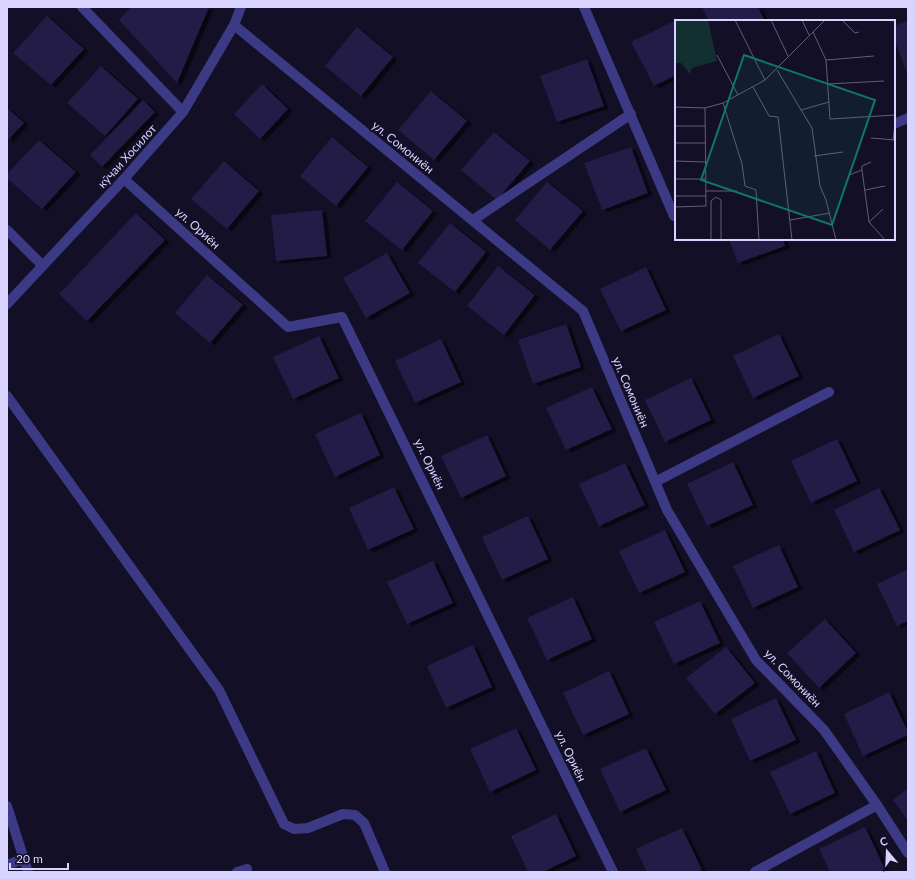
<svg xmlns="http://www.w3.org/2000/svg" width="915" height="879" viewBox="0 0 915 879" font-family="Lato,sans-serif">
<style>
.building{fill:#241b47;filter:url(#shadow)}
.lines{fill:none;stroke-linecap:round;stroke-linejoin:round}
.street{stroke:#3d3a85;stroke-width:10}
.labels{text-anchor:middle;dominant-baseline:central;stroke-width:4;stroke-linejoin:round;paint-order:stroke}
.street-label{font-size:12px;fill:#d9d4ff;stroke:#130f26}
.inset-road{fill:none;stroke:#625e7d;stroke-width:1}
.view{fill:#0f766e;fill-opacity:0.15;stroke:#0f766e;stroke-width:2}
.inset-edge{fill:none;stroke:#d9d4ff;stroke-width:2}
</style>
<defs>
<filter id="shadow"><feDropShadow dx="4.5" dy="2.5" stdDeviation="0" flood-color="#0009"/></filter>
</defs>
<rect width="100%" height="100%" fill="#130f26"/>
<path class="building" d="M 131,7 L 209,7 L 177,83 L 119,20 Z
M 702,7 L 758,7 L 765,21 L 709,21 Z
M 47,16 L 84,49 L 51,85 L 13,53 Z
M 676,20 L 676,75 L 654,86 L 631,42 Z
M 908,21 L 908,75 L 894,39 L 894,26 Z
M 357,27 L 393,57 L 361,96 L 325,66 Z
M 587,59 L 604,106 L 557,122 L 540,76 Z
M 101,66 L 138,99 L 105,136 L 67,103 Z
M 262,84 L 288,109 L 260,139 L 234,114 Z
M 431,91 L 467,121 L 434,160 L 398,130 Z
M 143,100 L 155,112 L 102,167 L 90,155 Z
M 7,108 L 24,123 L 7,141 Z
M 494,132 L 530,161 L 497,200 L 461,170 Z
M 332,137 L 368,167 L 336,206 L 300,176 Z
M 39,140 L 76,172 L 42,209 L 7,178 L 7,174 Z
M 631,147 L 648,193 L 602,210 L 584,163 Z
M 224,161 L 259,191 L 227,229 L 191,199 Z
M 397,182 L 433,211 L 402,250 L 365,221 Z
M 547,182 L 583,211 L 550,250 L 515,220 Z
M 322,210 L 327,256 L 276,261 L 271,215 Z
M 136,213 L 165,240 L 87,321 L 59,294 Z
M 450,223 L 486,252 L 455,292 L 418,263 Z
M 729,239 L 783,239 L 785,246 L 738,263 Z
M 387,253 L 410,293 L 366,318 L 343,278 Z
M 498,266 L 535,295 L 504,335 L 467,306 Z
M 646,267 L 666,310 L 621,331 L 600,289 Z
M 207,275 L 243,305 L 210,343 L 175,313 Z
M 566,324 L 581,367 L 533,384 L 518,340 Z
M 779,334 L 799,376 L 753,398 L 733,356 Z
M 319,336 L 339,378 L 293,399 L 273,357 Z
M 441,339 L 461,382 L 415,403 L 395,361 Z
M 691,378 L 711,420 L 665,442 L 645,400 Z
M 592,387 L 612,429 L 566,450 L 546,408 Z
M 361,413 L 380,455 L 335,477 L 315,434 Z
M 487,435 L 506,476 L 461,498 L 441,456 Z
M 837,439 L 857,481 L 811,503 L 791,461 Z
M 733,462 L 753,505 L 707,526 L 687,484 Z
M 625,463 L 645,505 L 599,526 L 579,484 Z
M 394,487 L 414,529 L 368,550 L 349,508 Z
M 879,488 L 900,530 L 854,552 L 834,510 Z
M 528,516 L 548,559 L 502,580 L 482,537 Z
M 665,530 L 685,572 L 639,593 L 619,551 Z
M 779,545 L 798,587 L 753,608 L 733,566 Z
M 433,561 L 453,603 L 407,624 L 387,582 Z
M 908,569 L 908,621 L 897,626 L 877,584 Z
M 573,597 L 592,639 L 547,660 L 527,618 Z
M 700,601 L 720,643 L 674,664 L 654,622 Z
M 825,619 L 856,653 L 819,688 L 787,653 Z
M 473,645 L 492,687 L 446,708 L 427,666 Z
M 726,647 L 755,683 L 715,714 L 686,678 Z
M 609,671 L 629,714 L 583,735 L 563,693 Z
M 889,692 L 908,732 L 908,735 L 863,756 L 844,714 Z
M 776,698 L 796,740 L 750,761 L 731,719 Z
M 516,728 L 536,770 L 490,792 L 470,749 Z
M 646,748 L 666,790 L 620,812 L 600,769 Z
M 816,751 L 835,793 L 790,814 L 770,772 Z
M 908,788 L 908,821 L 893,800 Z
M 556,814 L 576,856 L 543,872 L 528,872 L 511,836 Z
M 865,827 L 885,869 L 879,872 L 830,872 L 819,849 Z
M 682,828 L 702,870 L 696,872 L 647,872 L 636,849 Z"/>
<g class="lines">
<path class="street" d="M 82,7 L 183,112
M 584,7 L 674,216 L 676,215
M 234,25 L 583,311 L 667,510 L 756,660 L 824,730 L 877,805 L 908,853
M 894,124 L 908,118
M 124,179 L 288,327 L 342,317 L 613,872
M 473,220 L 631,114
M 7,230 L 43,266
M 7,304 L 124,179 L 183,112 L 234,25 L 241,7
M 7,396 L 219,690 L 284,824 L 294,829 L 308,828 L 343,814 L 355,815 L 364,823 L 385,872
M 655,482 L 829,392
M 7,806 L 28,872
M 7,865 L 23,859
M 237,872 L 247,869
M 755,872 L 877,805"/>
</g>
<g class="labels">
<g class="street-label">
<text transform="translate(403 147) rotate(39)">ул. Сомониён</text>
<text transform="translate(127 156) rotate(-48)">кӯчаи Хосилот</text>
<text transform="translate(198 228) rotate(42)">ул. Ориён</text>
<text transform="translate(631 392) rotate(67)">ул. Сомониён</text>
<text transform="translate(430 464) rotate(64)">ул. Ориён</text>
<text transform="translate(793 678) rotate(46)">ул. Сомониён</text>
<text transform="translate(571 756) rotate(64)">ул. Ориён</text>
</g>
</g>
<g transform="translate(675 20)">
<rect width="220" height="220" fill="#130f26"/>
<path d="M 0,0 L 33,0 L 42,41 L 17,48 L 15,54 L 6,43 L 0,43 Z" fill="#12302f"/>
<path class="inset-road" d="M 60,0 L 90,60M 96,0 L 113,36M 127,0 L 134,15M 167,0 L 180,13 L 184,12M 138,12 L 151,40 L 155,99 L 220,95M 42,35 L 63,75M 151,40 L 199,36M 102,50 L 137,108 L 145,166 L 151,180 L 161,220M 152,64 L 209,61M 78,67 L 94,96 L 103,97 L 117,220M 48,83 L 67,144 L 70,166 L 81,170 L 84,220M 0,87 L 30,88 L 48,83 L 90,60 L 150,0M 126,90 L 154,82M 0,106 L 30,106M 196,118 L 220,120M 218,120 L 220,105M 0,123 L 31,123M 139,136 L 168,132M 0,141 L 31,142M 187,150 L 187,146 L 196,142M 174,155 L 187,150 L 194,202 L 210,220M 0,159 L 31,159M 190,170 L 210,166M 31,171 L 62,171M 0,176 L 31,176M 0,187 L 31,186 L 30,88M 115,200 L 155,193M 194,202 L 208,189M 36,220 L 36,181 L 41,177 L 46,180 L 46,220"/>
<path class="view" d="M 69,35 L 200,80 L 157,205 L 26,160 Z"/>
<rect width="220" height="220" class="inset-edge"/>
</g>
<rect width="915" height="879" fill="none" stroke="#d9d4ff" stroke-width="16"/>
<g transform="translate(887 851) rotate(341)" stroke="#130f26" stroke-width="3" paint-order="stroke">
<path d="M0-3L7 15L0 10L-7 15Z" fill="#d9d4ff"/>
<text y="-6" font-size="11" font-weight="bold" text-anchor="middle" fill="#d9d4ff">С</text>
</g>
<path d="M10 863v6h58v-6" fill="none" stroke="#d9d4ff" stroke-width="2"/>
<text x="16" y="863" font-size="12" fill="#d9d4ff" stroke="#130f26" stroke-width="3" paint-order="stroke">20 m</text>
</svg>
